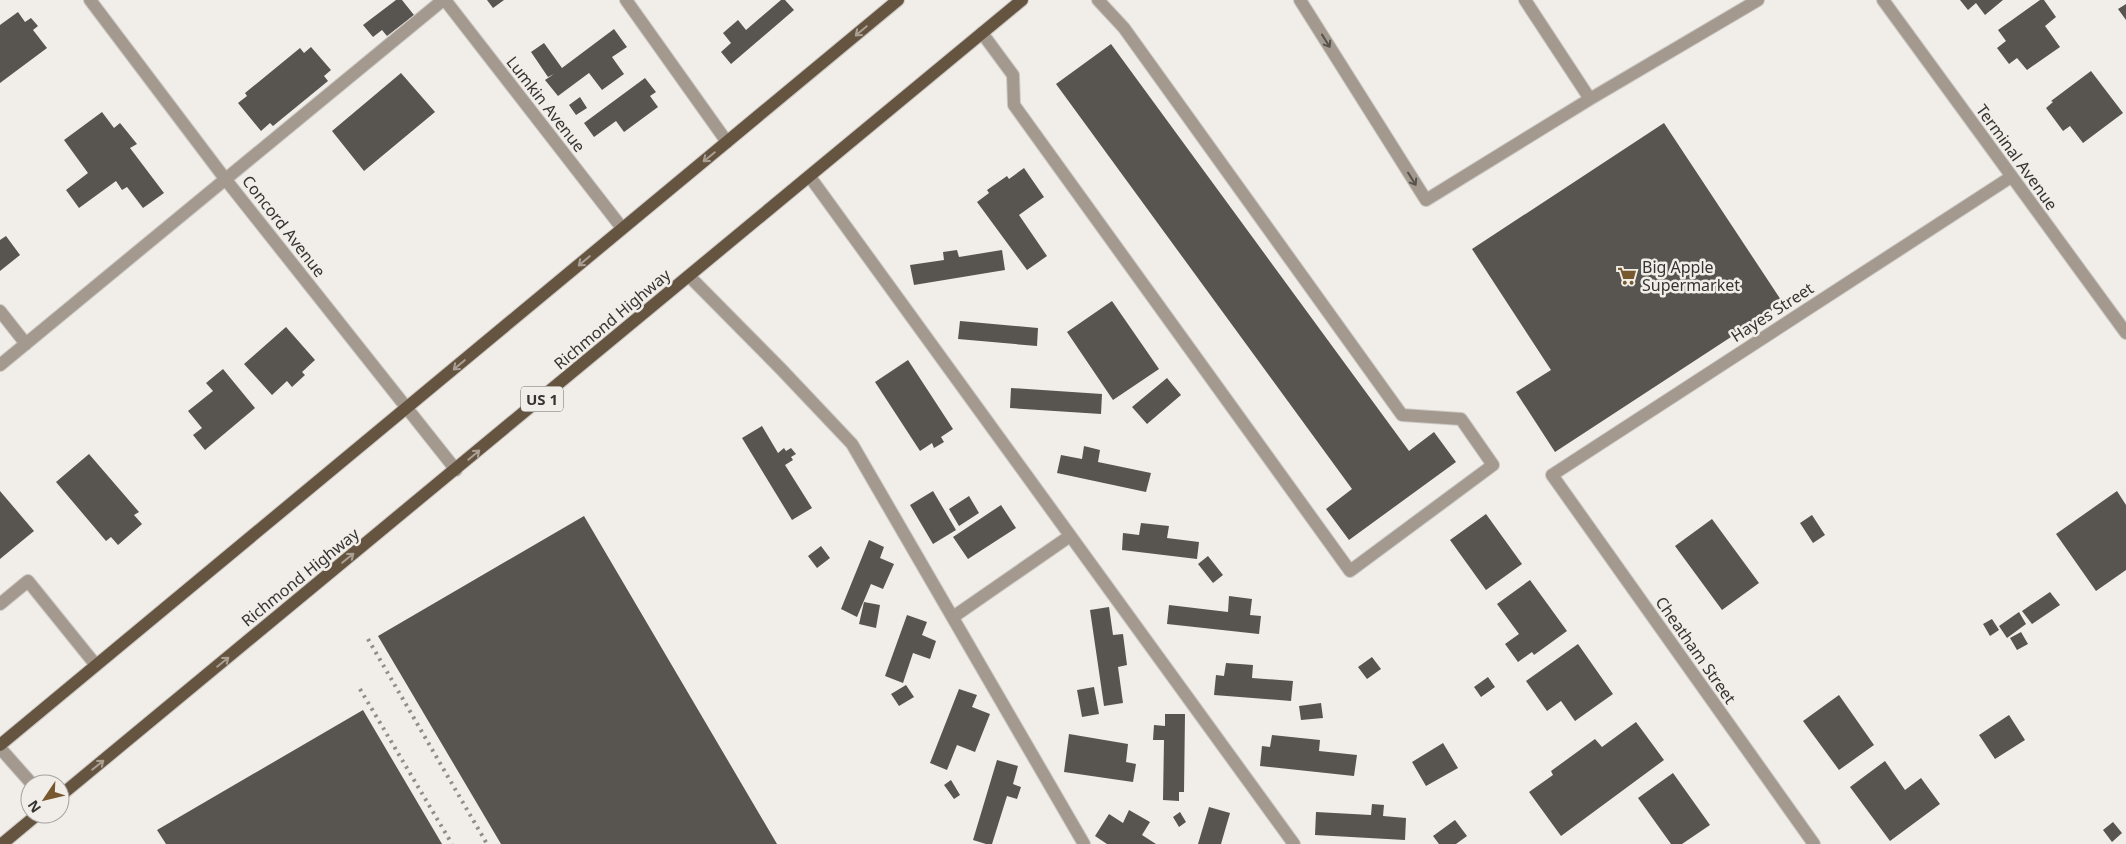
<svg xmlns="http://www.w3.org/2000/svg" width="2126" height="844" viewBox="0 0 2126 844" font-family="'Noto Sans',sans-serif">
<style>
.building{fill:#585450}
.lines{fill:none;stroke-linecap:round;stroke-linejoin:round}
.minor-casing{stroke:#cbc8c4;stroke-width:14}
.major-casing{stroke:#cbc8c4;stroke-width:14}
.minor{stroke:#a3998e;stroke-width:12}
.major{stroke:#655440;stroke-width:12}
.rail{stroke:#908e8a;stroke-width:4;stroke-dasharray:2.5 5;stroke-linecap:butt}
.oneway{stroke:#aba094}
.oneway2{stroke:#56524e}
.labels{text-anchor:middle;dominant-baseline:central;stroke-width:5;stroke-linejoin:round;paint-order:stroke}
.shield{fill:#f1ede8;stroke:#6d6c69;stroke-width:1}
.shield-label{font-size:15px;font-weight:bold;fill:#353432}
.street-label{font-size:16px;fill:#353432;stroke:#f1ede8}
.poi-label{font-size:16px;fill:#353432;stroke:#f1ede8;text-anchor:start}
</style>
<rect width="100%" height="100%" fill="#f1ede8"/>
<path class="building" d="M 396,0 L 402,0 L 414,15 L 387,36 L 382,30 L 373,37 L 363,25 Z
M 487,0 L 504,0 L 493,8 Z
M 781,0 L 785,0 L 794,10 L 731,64 L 721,52 L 731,43 L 723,33 L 738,20 L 746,30 Z
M 1960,0 L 2003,0 L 1985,15 L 1976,3 L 1968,10 Z
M 2040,0 L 2044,0 L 2056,17 L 2045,26 L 2060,47 L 2027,70 L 2017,58 L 2009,64 L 1997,48 L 2006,41 L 1998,30 Z
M 2126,4 L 2126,20 L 2118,9 Z
M 18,12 L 25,22 L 31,18 L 38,26 L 33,30 L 47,48 L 0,83 L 0,25 Z
M 614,29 L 627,47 L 612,57 L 624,74 L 602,90 L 589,73 L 558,96 L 545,80 L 554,74 L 548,77 L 531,52 L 544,43 L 562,68 Z
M 1111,44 L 1409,451 L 1434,432 L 1456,462 L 1349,540 L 1326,509 L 1352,489 L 1056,84 Z
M 311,47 L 331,70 L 324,76 L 328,81 L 273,126 L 270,123 L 261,131 L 238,103 L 247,96 L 245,93 L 300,48 L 304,53 Z
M 2091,71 L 2123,113 L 2083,143 L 2070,126 L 2063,131 L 2046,108 L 2053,102 L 2051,101 Z
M 401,73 L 435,112 L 364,171 L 332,131 Z
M 645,78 L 656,92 L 650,96 L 658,107 L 624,132 L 616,121 L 594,137 L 584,123 Z
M 580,97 L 587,108 L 576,115 L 569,105 Z
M 102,112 L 114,128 L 120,123 L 137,144 L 130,148 L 164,193 L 143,208 L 127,187 L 122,190 L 116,181 L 79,208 L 66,190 L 88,173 L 64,140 Z
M 1664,123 L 1783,303 L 1555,452 L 1516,392 L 1551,370 L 1472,249 Z
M 1024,168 L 1044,197 L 1019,215 L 1047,256 L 1027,270 L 977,202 L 989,193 L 987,190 L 1007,176 L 1009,179 Z
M 6,236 L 20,255 L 0,271 L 0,240 Z
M 957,250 L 959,257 L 1002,250 L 1005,270 L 914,285 L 910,265 L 944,260 L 943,252 Z
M 1112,301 L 1159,369 L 1113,400 L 1067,332 Z
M 960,321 L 1038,328 L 1037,346 L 958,339 Z
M 286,327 L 315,360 L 302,372 L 305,375 L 292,387 L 287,381 L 272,395 L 244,364 Z
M 908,360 L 953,429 L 941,437 L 944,442 L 934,448 L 932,443 L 920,451 L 875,382 Z
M 223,369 L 255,408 L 205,450 L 193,435 L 202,428 L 188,411 L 213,391 L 206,383 Z
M 1167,378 L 1181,395 L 1147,424 L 1132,407 Z
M 1011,388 L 1102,394 L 1101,414 L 1010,408 Z
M 762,426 L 778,453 L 784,448 L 786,451 L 791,448 L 796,454 L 791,457 L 793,460 L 785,465 L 812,508 L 792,520 L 742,438 Z
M 1084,446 L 1100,450 L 1098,462 L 1151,473 L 1146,492 L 1057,473 L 1061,455 L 1082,459 Z
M 89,454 L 139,512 L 134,515 L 142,524 L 118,545 L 111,537 L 106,541 L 56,482 Z
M 0,491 L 34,531 L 0,559 Z
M 933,491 L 956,530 L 933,544 L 910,505 Z
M 2117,491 L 2126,505 L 2126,570 L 2096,591 L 2056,534 Z
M 969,496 L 979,513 L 959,526 L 949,509 Z
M 1001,505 L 1016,528 L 968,559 L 953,537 Z
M 1486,514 L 1522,564 L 1486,590 L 1450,540 Z
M 1812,515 L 1825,535 L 1813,543 L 1800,523 Z
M 584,516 L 777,844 L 501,844 L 378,636 Z
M 1712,519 L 1759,583 L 1722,610 L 1675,546 Z
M 1141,523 L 1169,526 L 1167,538 L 1199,542 L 1197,559 L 1122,550 L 1123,533 L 1139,535 Z
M 869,540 L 884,547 L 880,558 L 894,564 L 883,589 L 871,584 L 857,617 L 841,609 Z
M 821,546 L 830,558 L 817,568 L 808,556 Z
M 1208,556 L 1223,575 L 1213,583 L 1198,564 Z
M 1530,580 L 1567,631 L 1534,655 L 1532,652 L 1518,662 L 1505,644 L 1519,634 L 1497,604 Z
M 2050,592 L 2060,605 L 2032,624 L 2022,611 Z
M 1229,596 L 1252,599 L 1250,615 L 1261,616 L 1259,634 L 1167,624 L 1169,605 L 1228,612 Z
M 864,602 L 880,605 L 876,628 L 859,624 Z
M 1109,607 L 1113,635 L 1123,634 L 1127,665 L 1118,667 L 1123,703 L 1104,706 L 1090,610 Z
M 2019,612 L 2026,624 L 2007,638 L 1999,626 Z
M 907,615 L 927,622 L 922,635 L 936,641 L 930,659 L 913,653 L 903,683 L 885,676 Z
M 1992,619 L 1999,630 L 1990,636 L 1983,624 Z
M 2021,632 L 2028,644 L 2017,650 L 2010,638 Z
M 1578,644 L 1613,694 L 1575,721 L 1561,701 L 1547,711 L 1526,681 Z
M 1372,657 L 1381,669 L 1367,679 L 1358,667 Z
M 1226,663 L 1253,665 L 1252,678 L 1293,681 L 1291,701 L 1214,695 L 1216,675 L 1224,676 Z
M 1488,677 L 1495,687 L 1481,697 L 1474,687 Z
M 906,685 L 914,697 L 899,706 L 891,694 Z
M 1094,687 L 1099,714 L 1082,717 L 1077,690 Z
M 959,689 L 977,695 L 972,707 L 990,714 L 975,752 L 957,745 L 947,770 L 930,763 Z
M 1839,695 L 1874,745 L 1839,770 L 1803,721 Z
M 1321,703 L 1323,718 L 1301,720 L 1299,706 Z
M 363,710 L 442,844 L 166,844 L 157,830 Z
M 1165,714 L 1185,714 L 1184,792 L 1179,792 L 1179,801 L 1163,800 L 1164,740 L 1153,740 L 1154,725 L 1165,726 Z
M 2009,715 L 2025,740 L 1995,759 L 1979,735 Z
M 1636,722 L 1664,760 L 1561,836 L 1529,792 L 1553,775 L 1551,771 L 1595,739 L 1602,747 Z
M 1069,734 L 1128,744 L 1126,762 L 1136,764 L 1133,782 L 1064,772 Z
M 1272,735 L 1320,740 L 1319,751 L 1357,755 L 1354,776 L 1260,766 L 1262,746 L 1270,747 Z
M 1443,743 L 1458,768 L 1426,786 L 1412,762 Z
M 997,760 L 1018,766 L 1013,784 L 1021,787 L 1017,799 L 1007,796 L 992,844 L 986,844 L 973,840 Z
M 1885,761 L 1905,790 L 1921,778 L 1940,804 L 1890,841 L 1850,787 Z
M 1673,773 L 1710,825 L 1682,844 L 1671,844 L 1638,798 Z
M 951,780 L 960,795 L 954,799 L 944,785 Z
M 1372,804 L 1384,805 L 1383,816 L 1406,818 L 1405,840 L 1315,835 L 1316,812 L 1371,815 Z
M 1209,807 L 1230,813 L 1221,844 L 1198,844 Z
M 1129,810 L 1150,822 L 1142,835 L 1156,844 L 1107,844 L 1095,836 L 1109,814 L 1123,823 Z
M 1180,812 L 1186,822 L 1179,827 L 1173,817 Z
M 1455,820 L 1467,836 L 1456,844 L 1439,844 L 1433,836 Z
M 2113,822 L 2122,833 L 2112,842 L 2103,830 Z"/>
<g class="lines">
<g class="minor-casing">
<path id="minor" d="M 90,0 L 226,180 L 456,470
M 445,0 L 622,228
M 626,0 L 727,142
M 1300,0 L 1426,200 L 1590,99 L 1758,0
M 1525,0 L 1590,99
M 1883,0 L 2126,333
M 982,33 L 1013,75 L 1014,105 L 1350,571 L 1493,465 L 1461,419 L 1402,415 L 1124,28 L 1098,0
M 810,177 L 1294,844
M 689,276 L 781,369 L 852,444 L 1084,844
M 0,311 L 26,344
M 0,365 L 443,0
M 0,604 L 28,581 L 95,664
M 953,617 L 1070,536
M 0,748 L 32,784
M 1814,844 L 1552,475 L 2011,177"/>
</g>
<g class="major-casing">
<path id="major" d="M 0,745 L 898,0
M 60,796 L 1022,0
M 2,844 L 38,814"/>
</g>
<use href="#minor" class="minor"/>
<use href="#major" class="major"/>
<path class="rail" d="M 368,639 L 487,844
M 360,689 L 452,844"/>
</g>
<defs><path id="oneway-shaft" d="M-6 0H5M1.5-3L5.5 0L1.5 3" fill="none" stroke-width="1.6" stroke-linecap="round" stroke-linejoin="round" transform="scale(1.25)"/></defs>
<g class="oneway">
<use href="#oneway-shaft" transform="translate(861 31) rotate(140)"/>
<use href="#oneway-shaft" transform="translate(709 157) rotate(141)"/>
<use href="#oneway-shaft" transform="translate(584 261) rotate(140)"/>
<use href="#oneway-shaft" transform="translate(459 365) rotate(140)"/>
<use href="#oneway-shaft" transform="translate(474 455) rotate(-40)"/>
<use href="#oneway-shaft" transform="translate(348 558) rotate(-39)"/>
<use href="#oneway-shaft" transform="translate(223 662) rotate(-39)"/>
<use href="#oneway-shaft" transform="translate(98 765) rotate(-39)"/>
</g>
<g class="oneway2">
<use href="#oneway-shaft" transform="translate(1326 41) rotate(58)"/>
<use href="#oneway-shaft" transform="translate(1412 179) rotate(58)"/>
</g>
<defs>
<g id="supermarket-bare" transform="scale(1.5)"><path d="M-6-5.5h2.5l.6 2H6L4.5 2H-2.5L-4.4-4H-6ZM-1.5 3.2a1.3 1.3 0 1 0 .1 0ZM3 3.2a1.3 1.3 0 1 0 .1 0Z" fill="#78582e" stroke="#f1ede8" stroke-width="2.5" paint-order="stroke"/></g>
</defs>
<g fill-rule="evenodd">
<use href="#supermarket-bare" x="1627" y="276"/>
</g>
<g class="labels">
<rect class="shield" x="521" y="386.5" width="42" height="25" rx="4"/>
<g class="shield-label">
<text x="542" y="399">US 1</text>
</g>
<g class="street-label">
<text transform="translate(546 104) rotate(52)">Lumkin Avenue</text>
<text transform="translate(2017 157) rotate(54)">Terminal Avenue</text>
<text transform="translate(284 226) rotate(52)">Concord Avenue</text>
<text transform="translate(1772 312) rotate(-33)">Hayes Street</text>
<text transform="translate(612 319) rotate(-40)">Richmond Highway</text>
<text transform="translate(300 577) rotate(-39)">Richmond Highway</text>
<text transform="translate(1696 650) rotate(55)">Cheatham Street</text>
</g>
<g class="poi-label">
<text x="1642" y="267">Big Apple<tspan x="1642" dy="18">Supermarket</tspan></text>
</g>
</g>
<g transform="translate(45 799) rotate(235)"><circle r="24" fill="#f1ede8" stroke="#a6a39f"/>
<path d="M0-4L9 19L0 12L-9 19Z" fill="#78582e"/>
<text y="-8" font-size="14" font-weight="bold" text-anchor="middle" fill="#353432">N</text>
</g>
</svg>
